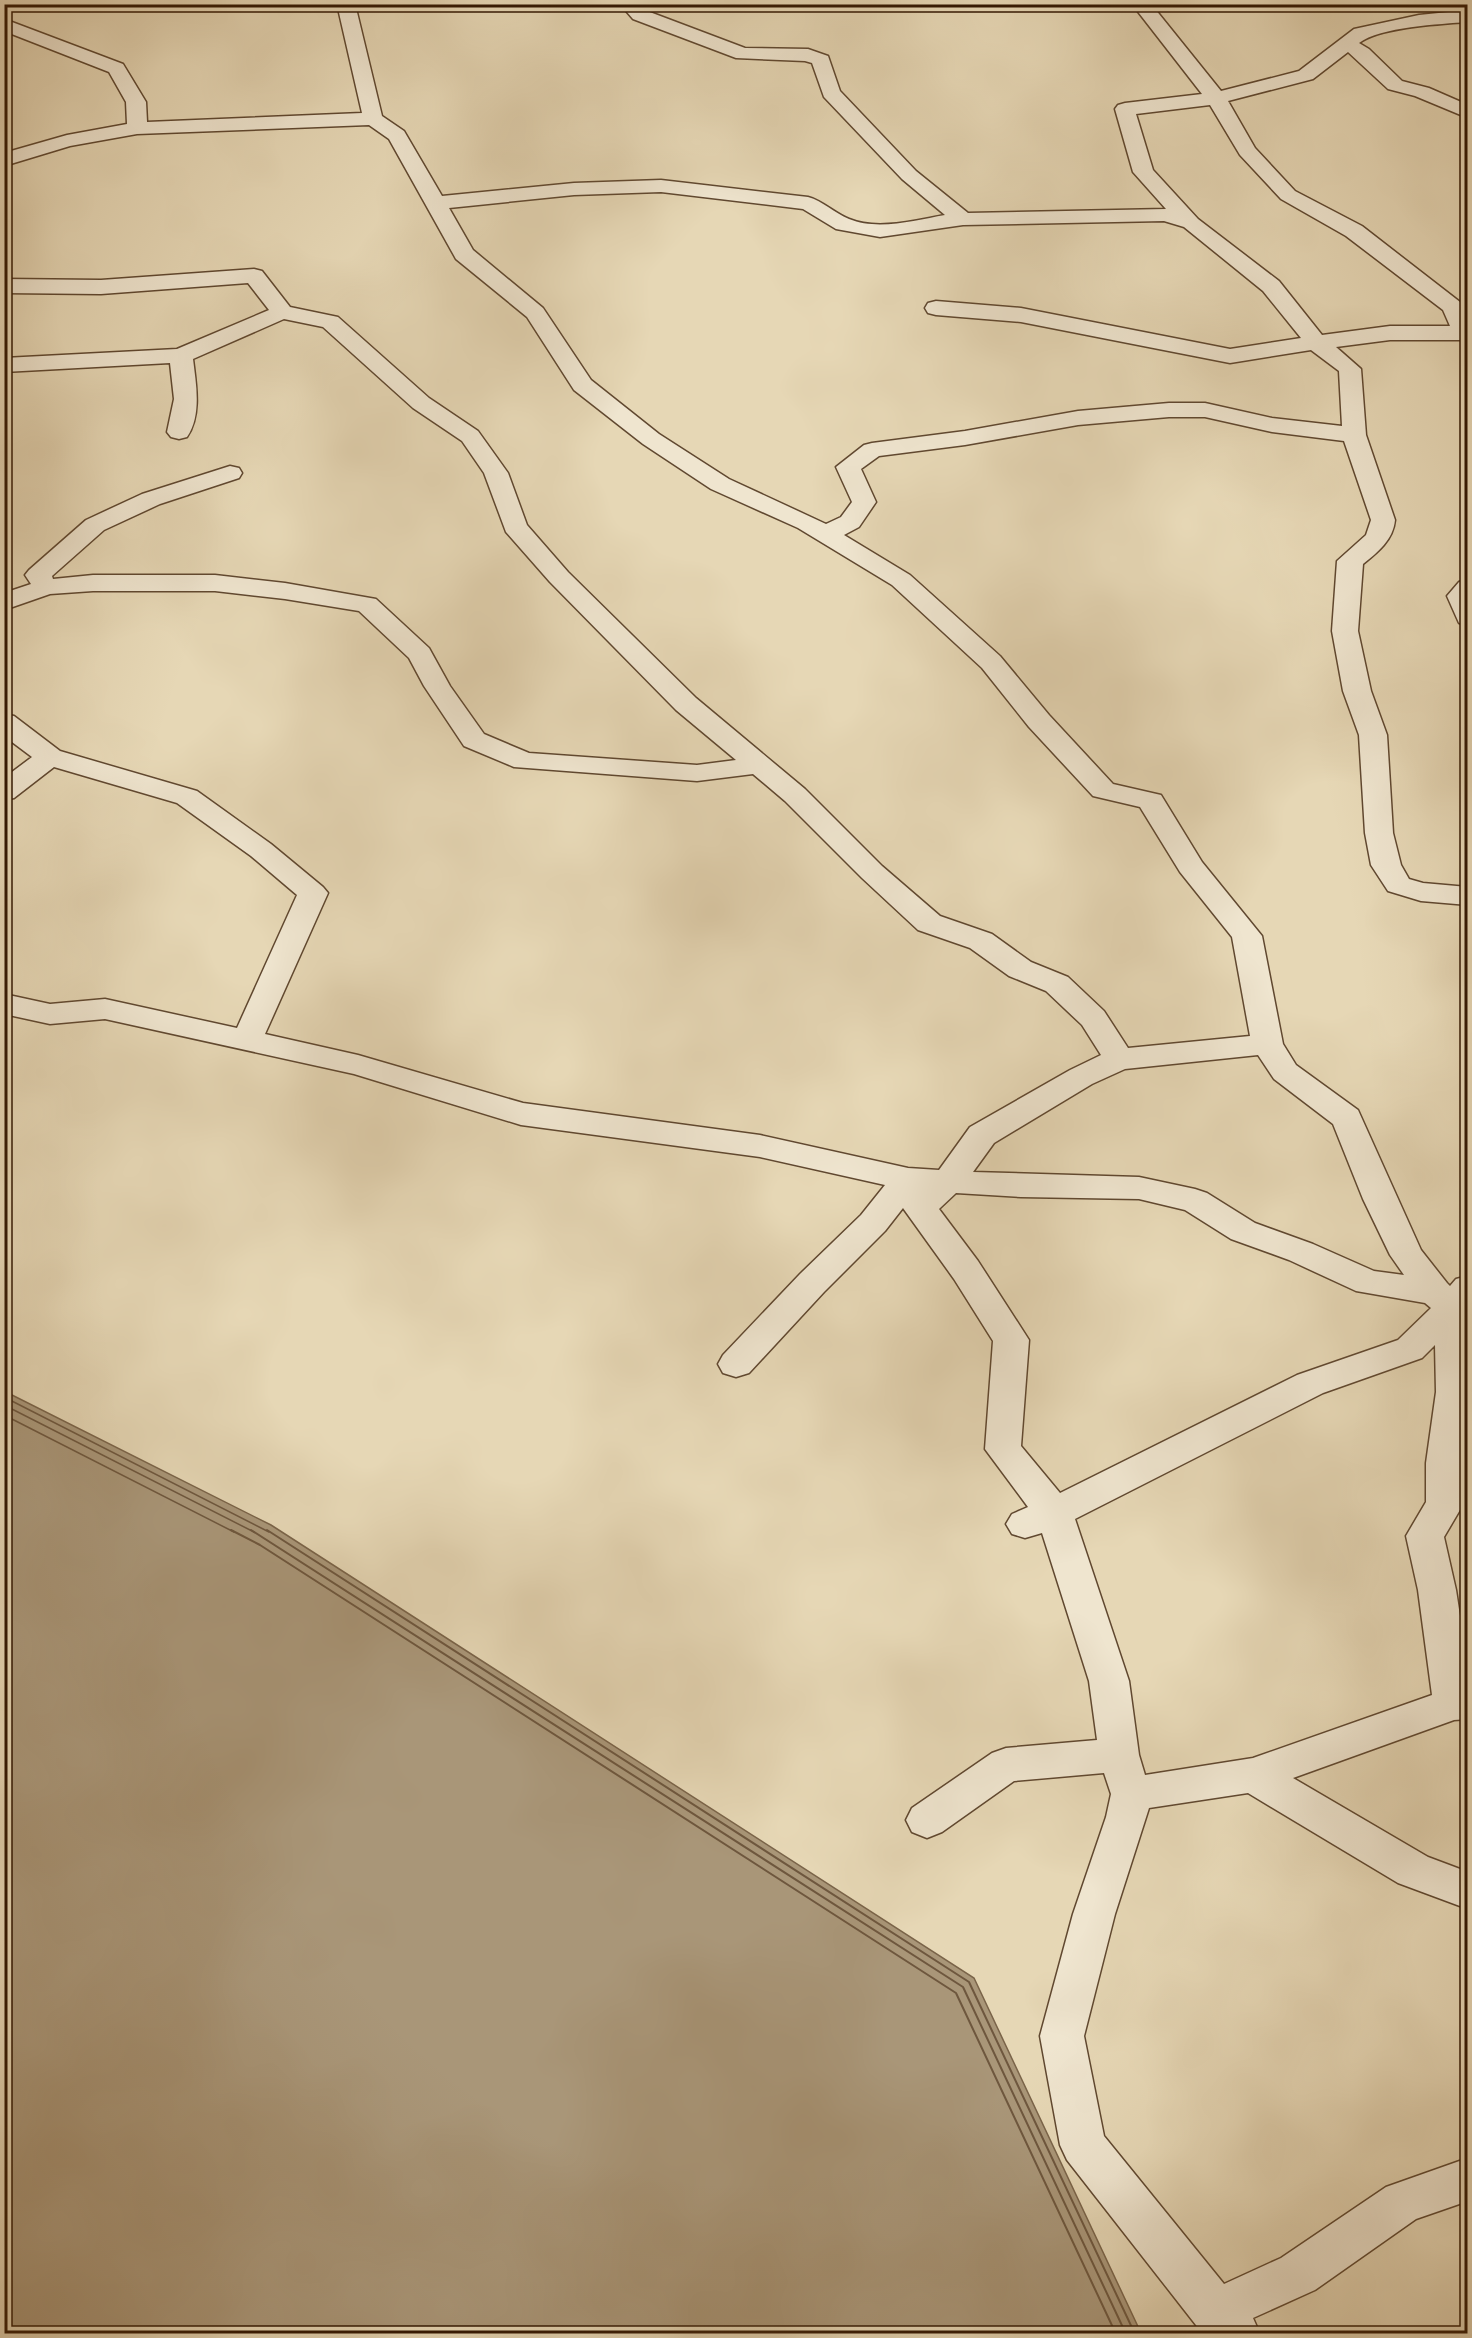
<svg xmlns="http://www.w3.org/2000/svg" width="1472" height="2338" viewBox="0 0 1472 2338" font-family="'Sorts Mill Goudy',serif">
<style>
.water{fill:#a99678;stroke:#7a6449;stroke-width:1.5}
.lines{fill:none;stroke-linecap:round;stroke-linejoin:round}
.shore-far1{stroke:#6e573e;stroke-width:1.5}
.shore{stroke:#6e573e;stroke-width:2}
.minor-casing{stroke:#604830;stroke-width:3}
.minor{fill:#efe5cf;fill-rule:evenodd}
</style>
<rect width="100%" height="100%" fill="#e6d7b5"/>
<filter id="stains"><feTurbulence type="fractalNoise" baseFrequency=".00333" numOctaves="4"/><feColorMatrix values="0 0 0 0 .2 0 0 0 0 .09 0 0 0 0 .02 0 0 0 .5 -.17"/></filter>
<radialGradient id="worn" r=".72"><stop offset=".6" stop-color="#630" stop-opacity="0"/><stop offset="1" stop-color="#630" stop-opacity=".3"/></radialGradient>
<path class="water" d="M 4,1391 L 271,1525 L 974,1978 L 1141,2333 L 5,2333 Z"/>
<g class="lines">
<path class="shore-far1" d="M 4,1397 L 269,1532
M 4,1405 L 254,1532
M 4,1415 L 234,1532"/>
<path class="shore" d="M 231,1530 L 260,1545 L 956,1993 L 1116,2334
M 251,1530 L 963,1987 L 1126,2334
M 267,1530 L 969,1982 L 1135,2334"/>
<g class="minor-casing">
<path id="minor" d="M 337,4 L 355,4 L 382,116 L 404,131 L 442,196 L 574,183 L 661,180 L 808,197 C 823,201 834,213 849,219 C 878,231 916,220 945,215 L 902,179 L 824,97 L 812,63 L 805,61 L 736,58 L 633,19 L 620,4 L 640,4 L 647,11 L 745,48 L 808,49 L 828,56 L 840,91 L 916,171 L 968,213 L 1166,209 L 1133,172 L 1115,109 L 1118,105 L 1125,103 L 1202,94 L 1132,4 L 1151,4 L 1221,91 L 1299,71 L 1354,29 L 1419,15 L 1468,10 L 1468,22 C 1440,24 1380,27 1359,43 L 1369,49 L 1402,81 L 1429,88 L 1468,105 L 1468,118 L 1415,96 L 1388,89 L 1348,52 L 1313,79 L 1228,101 L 1255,148 L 1295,191 L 1362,226 L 1460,302 L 1468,316 L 1468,340 L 1390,340 L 1336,347 L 1361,369 L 1366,435 L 1395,520 C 1393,540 1378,552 1363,564 L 1358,631 L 1371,691 L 1387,735 L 1393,833 L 1401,865 L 1409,879 L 1423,883 L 1468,887 L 1468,905 L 1421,901 L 1388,891 L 1371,865 L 1365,833 L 1359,735 L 1343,691 L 1332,631 L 1337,561 L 1366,535 L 1371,520 L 1344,441 L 1272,432 L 1205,417 L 1169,417 L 1078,425 L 965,445 L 879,456 L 861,469 L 876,502 L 859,527 L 844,535 L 910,575 L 1000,656 L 1049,715 L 1113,784 L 1161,795 L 1202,862 L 1262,936 L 1283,1044 L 1296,1065 L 1358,1110 L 1421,1250 L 1447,1283 L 1450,1286 L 1456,1279 L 1468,1276 L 1468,1425 L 1462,1463 L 1464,1503 L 1444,1537 L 1456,1590 L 1468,1668 L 1468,1719 L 1454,1720 L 1293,1778 L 1428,1857 L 1468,1872 L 1468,1909 L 1398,1883 L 1248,1793 L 1149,1808 L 1115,1914 L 1084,2036 L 1104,2136 L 1224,2284 L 1281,2258 L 1386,2187 L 1468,2158 L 1468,2201 L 1416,2219 L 1315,2290 L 1253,2318 L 1260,2334 L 1203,2334 L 1067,2160 L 1060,2145 L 1040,2036 L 1073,1914 L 1106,1817 L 1111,1794 L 1104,1773 L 1014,1781 L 942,1832 L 927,1838 L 912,1832 L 906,1820 L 912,1808 L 992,1753 L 1006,1748 L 1097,1740 L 1089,1681 L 1042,1533 L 1025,1538 L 1012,1534 L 1006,1524 L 1012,1514 L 1028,1507 L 985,1449 L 993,1341 L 954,1279 L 903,1208 L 885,1231 L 824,1292 L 749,1373 L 736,1377 L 723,1373 L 718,1364 L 723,1355 L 800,1274 L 861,1215 L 885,1185 L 760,1157 L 521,1125 L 354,1074 L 105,1019 L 50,1024 L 4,1014 L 4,994 L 50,1004 L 105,999 L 237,1028 L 297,895 L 251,856 L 177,803 L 54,767 L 14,798 L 4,800 L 4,778 L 32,757 L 4,736 L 4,714 L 14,716 L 60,751 L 197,791 L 271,844 L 323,887 L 328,893 L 265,1034 L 358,1055 L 523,1103 L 760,1135 L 908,1168 L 939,1170 L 970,1127 L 1070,1070 L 1101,1055 L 1082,1025 L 1046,991 L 1009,976 L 970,948 L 918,930 L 862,878 L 785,801 L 753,774 L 697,781 L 514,767 L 464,746 L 424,686 L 409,658 L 359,611 L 285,599 L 215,591 L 93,591 L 50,594 L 4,610 L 4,593 L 31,584 L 25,575 L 29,570 L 86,520 L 142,494 L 230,466 L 239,468 L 242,473 L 239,478 L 160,504 L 104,530 L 52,576 L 53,579 L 93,575 L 215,575 L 285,583 L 376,599 L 429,648 L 450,686 L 484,734 L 529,753 L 697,765 L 736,760 L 676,710 L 550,582 L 506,532 L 484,473 L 462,441 L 413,408 L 323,327 L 284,319 L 193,359 C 196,384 202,415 187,437 L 179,439 L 171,437 L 167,432 L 174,399 L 170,363 L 4,372 L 4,358 L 177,349 L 269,310 L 248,283 L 101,294 L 4,293 L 4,279 L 101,280 L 254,269 L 262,271 L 290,307 L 338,317 L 429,398 L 478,431 L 508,473 L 527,525 L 568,572 L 696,698 L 805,789 L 882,866 L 940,916 L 992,934 L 1031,962 L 1068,977 L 1104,1011 L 1128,1048 L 1250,1036 L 1232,937 L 1180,872 L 1140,807 L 1093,796 L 1029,727 L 982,668 L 892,585 L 798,528 L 711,489 L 643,444 L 574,390 L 527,317 L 456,259 L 389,139 L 369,125 L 137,134 L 70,146 L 4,166 L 4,153 L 67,135 L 127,124 L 126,102 L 109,72 L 4,31 L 4,19 L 123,64 L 146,102 L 147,122 L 362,113 ZM 1210,105 L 1240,155 L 1281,199 L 1346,236 L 1443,310 L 1450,326 L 1390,326 L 1322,335 L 1279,281 L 1198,219 L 1153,170 L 1136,114 ZM 661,192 L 803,209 L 836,229 L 880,237 L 963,225 L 1164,221 L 1184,227 L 1263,291 L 1301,338 L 1230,349 L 1021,308 L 936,301 L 928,303 L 925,308 L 928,313 L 936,315 L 1021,322 L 1230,363 L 1311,350 L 1339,371 L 1342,426 L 1272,418 L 1205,403 L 1169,403 L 1078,411 L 965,431 L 872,443 L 864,445 L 836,467 L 852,502 L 841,517 L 826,524 L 729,479 L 659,434 L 591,380 L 543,308 L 473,250 L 449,208 L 574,195 ZM 1258,1055 L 1274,1079 L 1333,1124 L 1363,1199 L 1390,1255 L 1404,1275 L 1374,1271 L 1313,1244 L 1255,1223 L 1207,1193 L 1195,1189 L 1139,1177 L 973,1172 L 994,1143 L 1092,1084 L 1125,1069 ZM 956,1193 L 1021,1197 L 1139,1199 L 1185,1210 L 1231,1239 L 1289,1260 L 1356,1291 L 1425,1303 L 1431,1308 L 1398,1340 L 1297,1375 L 1060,1493 L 1021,1446 L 1029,1340 L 978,1261 L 939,1209 ZM 1435,1345 L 1436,1392 L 1426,1463 L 1426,1502 L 1406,1536 L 1418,1590 L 1432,1695 L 1253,1758 L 1145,1775 L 1139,1755 L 1129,1681 L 1075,1519 L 1323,1393 L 1422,1358 Z
M 1468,579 L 1468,625 L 1459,623 L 1447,596 L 1459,582 Z"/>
</g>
<use href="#minor" class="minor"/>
</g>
<rect width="1472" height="2338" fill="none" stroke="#e6d7b5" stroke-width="24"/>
<rect x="6" y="6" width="1460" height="2326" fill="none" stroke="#331803" stroke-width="3"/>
<rect x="12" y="12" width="1448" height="2314" fill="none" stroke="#331803" stroke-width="1.5"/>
<rect width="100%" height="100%" filter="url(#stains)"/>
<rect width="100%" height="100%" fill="url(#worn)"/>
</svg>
